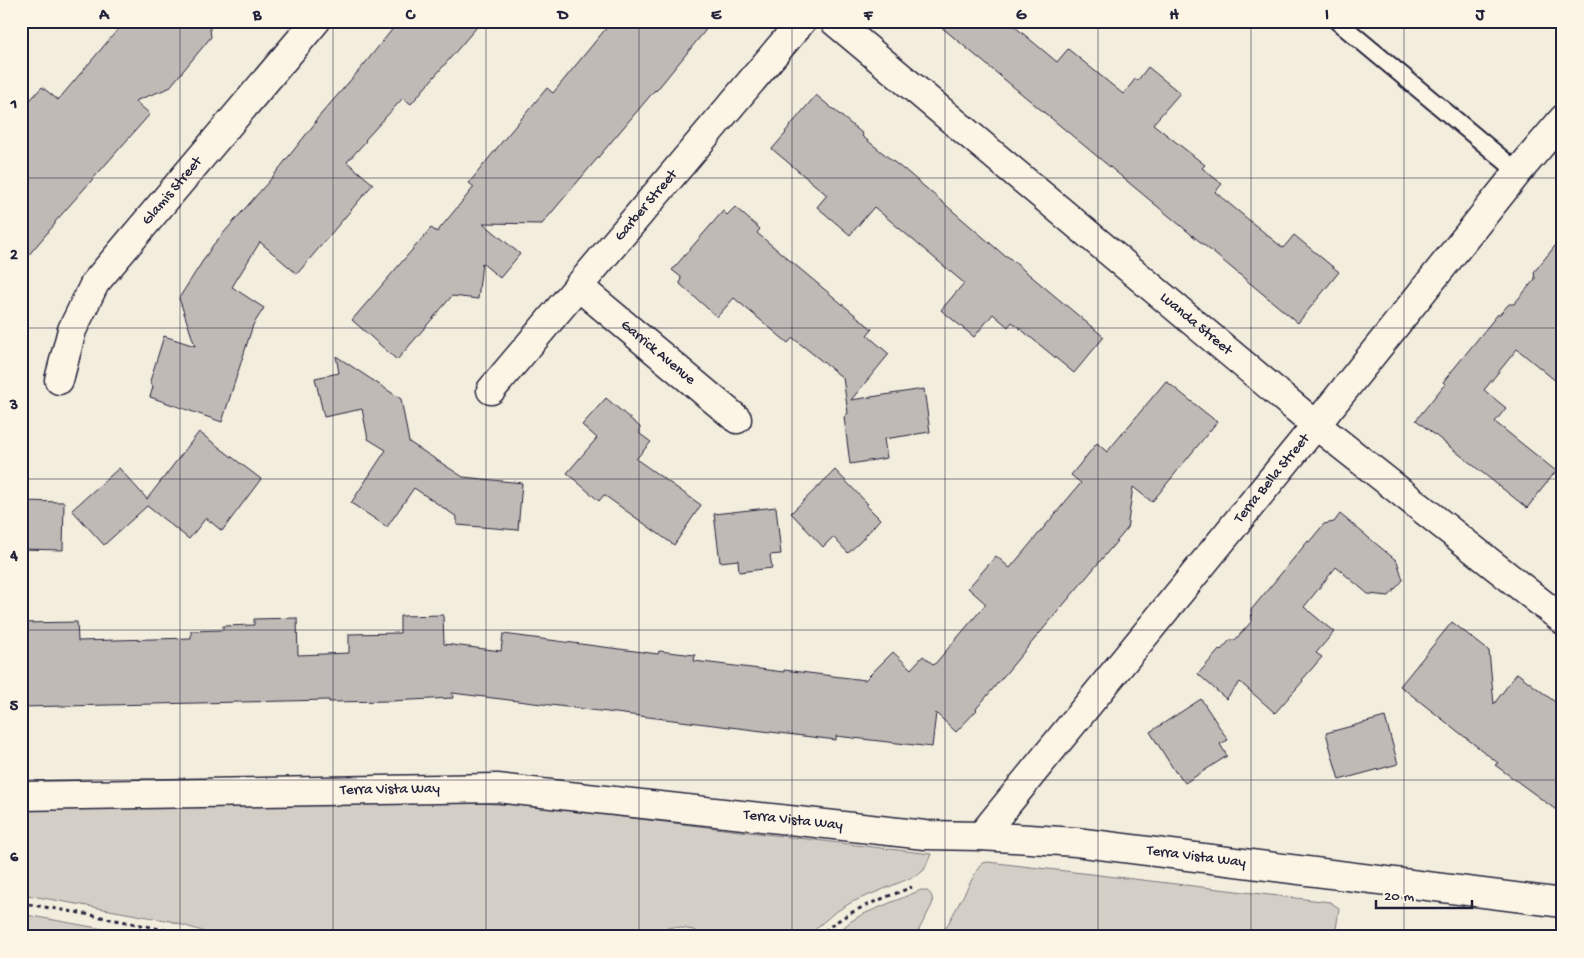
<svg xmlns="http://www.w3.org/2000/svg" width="1584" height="958" viewBox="0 0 1584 958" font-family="'Gochi Hand',sans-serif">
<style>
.green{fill:#d4cfc6;stroke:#7b7880}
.building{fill:#bfbab6;stroke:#22223b}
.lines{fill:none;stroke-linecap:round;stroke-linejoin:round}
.lane-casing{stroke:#22223b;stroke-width:20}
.street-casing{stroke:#22223b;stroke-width:31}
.secondary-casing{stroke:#22223b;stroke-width:31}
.path{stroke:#22223b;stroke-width:3;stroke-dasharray:4 4;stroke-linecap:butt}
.lane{stroke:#fcf5e5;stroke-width:16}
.street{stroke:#fcf5e5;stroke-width:28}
.secondary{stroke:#fcf5e5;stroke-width:28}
.grid{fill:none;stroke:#22223b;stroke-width:1;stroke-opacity:0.55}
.labels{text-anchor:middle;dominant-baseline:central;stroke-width:4;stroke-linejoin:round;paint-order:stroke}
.street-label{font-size:15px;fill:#22223b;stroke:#fcf5e5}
.neatline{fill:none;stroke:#22223b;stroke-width:2}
.grid-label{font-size:16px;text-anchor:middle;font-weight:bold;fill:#22223b}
</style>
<rect width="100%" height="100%" fill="#f3edde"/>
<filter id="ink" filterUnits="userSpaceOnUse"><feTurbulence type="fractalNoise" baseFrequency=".02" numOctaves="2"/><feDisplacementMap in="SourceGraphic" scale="10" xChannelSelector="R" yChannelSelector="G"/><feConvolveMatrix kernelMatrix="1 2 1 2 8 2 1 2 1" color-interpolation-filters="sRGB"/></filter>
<g filter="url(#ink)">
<path class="green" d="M 427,802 L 479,803 L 532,806 L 931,854 L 924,870 L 918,875 L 852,902 L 834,913 L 806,937 L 707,937 L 693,930 L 675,927 L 667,928 L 648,937 L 631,937 C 624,927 609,926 602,937 L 221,937 L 170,921 L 21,894 L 21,809 Z
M 988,862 L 1330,902 L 1339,908 L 1335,937 L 941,937 L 977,870 L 982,863 Z
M 921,890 C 930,890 934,896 932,905 L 915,937 L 832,937 L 850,922 L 861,915 Z
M 21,914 L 147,937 L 21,937 Z"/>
<path class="building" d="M 125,21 L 209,21 L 211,37 L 169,88 L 135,101 L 150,114 L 55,222 L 55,224 L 21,264 L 21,110 L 42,87 L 58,100 Z
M 399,21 L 482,21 L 411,104 L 403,98 L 365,140 L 366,141 L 347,162 L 373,184 L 297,274 L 260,242 L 232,287 L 264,308 L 253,325 L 222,422 L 150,397 L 153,387 L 150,381 L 164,336 L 195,346 L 179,298 L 213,245 L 270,180 L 316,122 L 315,121 L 362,67 Z
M 612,21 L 713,21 L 656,91 L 655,90 L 542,224 L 483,223 L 520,254 L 500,278 L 482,263 L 478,299 L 452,296 L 397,360 L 352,320 L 431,228 L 437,232 L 474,187 L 469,183 L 501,143 L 547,88 L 553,93 Z
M 934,21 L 1008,21 L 1057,62 L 1068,49 L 1123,94 L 1136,78 L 1138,80 L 1148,67 L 1180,93 L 1153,124 L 1205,165 L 1202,168 L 1222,184 L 1215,192 L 1283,248 L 1294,235 L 1339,272 L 1298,323 Z
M 816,95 L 863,134 L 862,136 L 904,170 L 904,169 L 1005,256 L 1007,256 L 1104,337 L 1074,373 L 1012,322 L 1008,327 L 993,314 L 974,337 L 941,310 L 964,283 L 874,207 L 850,235 L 817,207 L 827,195 L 772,149 L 786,133 L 785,132 Z
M 735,207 L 760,229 L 757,233 L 872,329 L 867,335 L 889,354 L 851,400 L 924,389 L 930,432 L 884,439 L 887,458 L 850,464 L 844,417 L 848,413 L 843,378 L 793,338 L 788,343 L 734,298 L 717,317 L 680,284 L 681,277 L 672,270 L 723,211 L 727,215 Z
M 1563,236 L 1563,387 L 1517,349 L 1484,390 L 1506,408 L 1495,422 L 1556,471 L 1527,508 L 1416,420 L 1445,384 L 1443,382 L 1498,314 L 1499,315 L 1509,304 L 1514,304 L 1535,279 L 1534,272 Z
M 336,356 L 401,399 L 409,442 L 463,477 L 522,483 L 518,530 L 457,525 L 457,517 L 414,488 L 387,527 L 351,503 L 386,450 L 368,439 L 362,409 L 324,417 L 315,378 L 339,373 Z
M 1166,381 L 1217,422 L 1152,502 L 1133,487 L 1127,529 L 976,709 L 977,710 L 956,732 L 936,713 L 932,747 L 836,736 L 836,740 L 452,693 L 453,698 L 390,701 L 329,702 L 329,700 L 21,707 L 21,623 L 77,622 L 78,641 L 191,638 L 191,631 L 223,630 L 223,626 L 254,625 L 254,619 L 297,618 L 298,655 L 349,653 L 349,634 L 400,633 L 400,616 L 443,615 L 444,644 L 501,651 L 503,634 L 658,654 L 659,651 L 695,655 L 694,661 L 784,672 L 784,670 L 865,680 L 893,652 L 911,669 L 923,656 L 934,665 L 986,604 L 968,588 L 996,556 L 1010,568 L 1081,483 L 1071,475 L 1097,443 L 1107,452 Z
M 606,398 L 640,427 L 640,434 L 651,442 L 636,459 L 701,505 L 674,545 L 604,495 L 599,501 L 567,473 L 597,438 L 582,425 Z
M 199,432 L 261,479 L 222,531 L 206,518 L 189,539 L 147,506 L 104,545 L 72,510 L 119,468 L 147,499 Z
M 835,470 L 868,504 L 866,505 L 880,519 L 860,542 L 848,553 L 833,537 L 823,547 L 791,513 Z
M 21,501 L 64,502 L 63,550 L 21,549 Z
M 776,507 L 781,554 L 770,555 L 772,568 L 739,572 L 738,560 L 720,562 L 714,514 Z
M 1340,514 L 1397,561 L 1403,580 L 1389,596 L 1368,594 L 1336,567 L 1304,607 L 1334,632 L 1316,653 L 1322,657 L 1302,680 L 1303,681 L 1275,713 L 1240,682 L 1226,699 L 1198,674 L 1220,649 L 1221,650 L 1230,640 L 1235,640 L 1252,621 L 1251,610 L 1308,541 L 1309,542 L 1324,524 L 1334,522 Z
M 1452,622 L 1489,651 L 1494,704 L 1517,673 L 1563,708 L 1563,815 L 1495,765 L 1498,763 L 1400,686 Z
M 1201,699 L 1228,740 L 1220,744 L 1227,756 L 1185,783 L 1177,772 L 1176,773 L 1150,732 Z
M 1385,717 L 1398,764 L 1339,780 L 1326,733 Z"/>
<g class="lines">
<g class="lane-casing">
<path id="lane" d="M 1337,21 L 1518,172"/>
</g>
<g class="street-casing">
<g id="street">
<path id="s1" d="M 834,21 L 1316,425 L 1563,620"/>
<path id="s2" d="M 578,286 L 737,419"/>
<path id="s3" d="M 59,380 L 72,330 L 95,283 L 316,21"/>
<path id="s4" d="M 491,390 L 802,21"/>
<path id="s5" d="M 21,796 L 497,788 L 925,835 L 981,836 L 1076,842 L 1563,903"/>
</g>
</g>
<g class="secondary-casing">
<g id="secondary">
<path id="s6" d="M 981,836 L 1316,425 L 1518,172 L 1563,119"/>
</g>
</g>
<path class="path" d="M 21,903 L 86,914 L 200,937
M 819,937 C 843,911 880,900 912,887"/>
<use href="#lane" class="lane"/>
<use href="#street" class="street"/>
<use href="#secondary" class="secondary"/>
</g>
</g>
<path class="grid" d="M 180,21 L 180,937M 333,21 L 333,937M 486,21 L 486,937M 639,21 L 639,937M 792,21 L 792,937M 945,21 L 945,937M 1098,21 L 1098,937M 1251,21 L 1251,937M 1404,21 L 1404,937M 21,178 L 1563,178M 21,328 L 1563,328M 21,479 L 1563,479M 21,630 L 1563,630M 21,780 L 1563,780"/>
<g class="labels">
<g class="street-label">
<text stroke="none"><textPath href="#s3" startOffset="224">Glamis Street</textPath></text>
<text stroke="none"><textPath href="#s4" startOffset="241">Garber Street</textPath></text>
<text stroke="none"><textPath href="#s1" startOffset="472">Luanda Street</textPath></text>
<text stroke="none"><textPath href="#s2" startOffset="104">Garrick Avenue</textPath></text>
<text stroke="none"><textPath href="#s6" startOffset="461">Terra Bella Street</textPath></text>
<text stroke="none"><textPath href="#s5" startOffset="369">Terra Vista Way</textPath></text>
<text stroke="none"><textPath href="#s5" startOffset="774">Terra Vista Way</textPath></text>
<text stroke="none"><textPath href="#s5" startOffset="1179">Terra Vista Way</textPath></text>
</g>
</g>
<rect width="1584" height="958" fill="none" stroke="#fcf5e5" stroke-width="55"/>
<path d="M1376 900v8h96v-8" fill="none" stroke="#22223b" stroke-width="2.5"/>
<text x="1384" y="900" font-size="15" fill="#22223b" stroke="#fcf5e5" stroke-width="4" paint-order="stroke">20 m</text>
<rect x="28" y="28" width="1528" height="902" class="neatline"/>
<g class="grid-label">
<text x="104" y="19">A</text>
<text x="257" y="19">B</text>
<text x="410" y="19">C</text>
<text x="563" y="19">D</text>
<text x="716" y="19">E</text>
<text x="868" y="19">F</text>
<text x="1021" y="19">G</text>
<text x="1174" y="19">H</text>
<text x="1327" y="19">I</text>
<text x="1480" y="19">J</text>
<text x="14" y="108">1</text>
<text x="14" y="259">2</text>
<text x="14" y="409">3</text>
<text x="14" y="560">4</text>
<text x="14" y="710">5</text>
<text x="14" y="861">6</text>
</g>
</svg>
